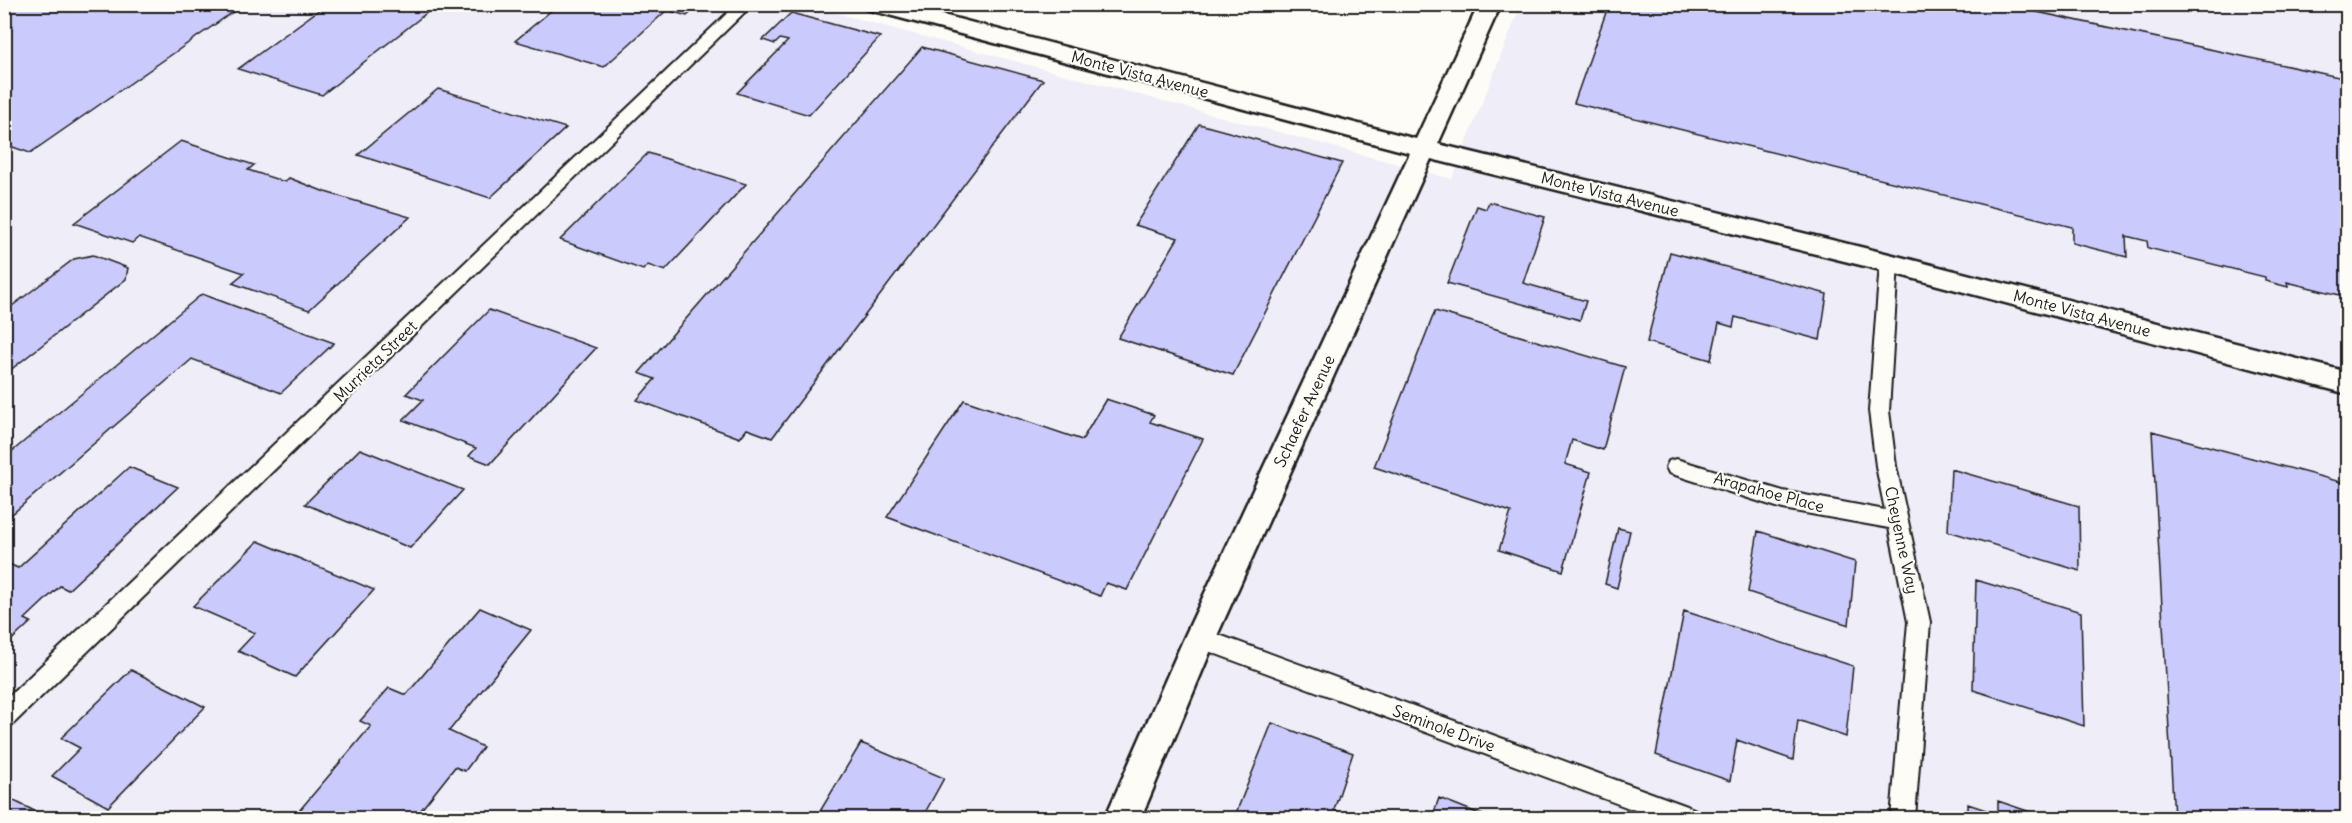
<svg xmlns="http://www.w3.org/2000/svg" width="2352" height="823" viewBox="0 0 2352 823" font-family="Delius,sans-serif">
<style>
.built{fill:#eeedf8}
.building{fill:#cbcafc;stroke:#1c1c1c;stroke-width:1.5}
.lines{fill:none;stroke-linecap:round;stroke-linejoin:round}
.street-casing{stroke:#1c1c1c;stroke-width:4}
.secondary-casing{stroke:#1c1c1c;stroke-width:5}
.street{fill:#fdfcf7;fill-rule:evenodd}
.secondary{fill:#fdfcf7;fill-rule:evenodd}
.labels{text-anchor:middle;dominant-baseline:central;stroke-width:4.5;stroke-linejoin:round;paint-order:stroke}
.street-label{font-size:16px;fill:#1c1c1c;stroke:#fdfcf7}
</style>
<rect width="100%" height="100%" fill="#fdfcf7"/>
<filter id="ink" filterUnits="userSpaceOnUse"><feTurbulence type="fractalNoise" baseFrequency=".0167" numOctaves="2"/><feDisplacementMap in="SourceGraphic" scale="12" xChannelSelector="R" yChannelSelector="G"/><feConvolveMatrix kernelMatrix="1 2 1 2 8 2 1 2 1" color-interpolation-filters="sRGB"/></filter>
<g filter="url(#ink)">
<path class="built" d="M 5,5 L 806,5 L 1452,179 L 1521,5 L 2347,5 L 2347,818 L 5,818 Z"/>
<path class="building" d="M 4,4 L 231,4 L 240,7 L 30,153 L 4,144 Z
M 327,4 L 438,4 L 322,95 L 238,69 Z
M 559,4 L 700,4 L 687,16 L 667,10 L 604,67 L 515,41 Z
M 1609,4 L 2000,4 L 2348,79 L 2348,297 L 2287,282 L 2288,287 L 2265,281 L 2265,277 L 2148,248 L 2147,241 L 2126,236 L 2127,257 L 2072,243 L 2072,227 L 1574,103 Z
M 791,13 L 880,37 L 809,115 L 737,93 L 788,41 L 780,39 L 775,44 L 763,40 Z
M 922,47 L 1043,80 L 772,438 L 747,429 L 740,438 L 637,400 L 655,379 L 639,373 Z
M 438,89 L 566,128 L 490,198 L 358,155 Z
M 1199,124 L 1342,163 L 1233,375 L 1118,338 L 1178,238 L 1135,225 Z
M 181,141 L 254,165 L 248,170 L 285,182 L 289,178 L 325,192 L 410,217 L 309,310 L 232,283 L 244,273 L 139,237 L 132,243 L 74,223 Z
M 648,153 L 746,184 L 665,271 L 648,265 L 643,270 L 560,240 Z
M 1489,202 L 1545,217 L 1523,283 L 1586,301 L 1580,320 L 1447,283 L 1477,206 L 1486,209 Z
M 1670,252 L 1827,294 L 1820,340 L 1735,317 L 1733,327 L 1719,323 L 1711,360 L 1647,342 Z
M 93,255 L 128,268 L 126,279 L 4,375 L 4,312 L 74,259 Z
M 202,294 L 334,343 L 281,393 L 192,359 L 4,521 L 4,458 Z
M 489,310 L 596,348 L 490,464 L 469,456 L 476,448 L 403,420 L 423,400 L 406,394 Z
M 1435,311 L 1625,367 L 1603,450 L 1572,440 L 1565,464 L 1591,472 L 1563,571 L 1499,550 L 1511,512 L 1374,467 Z
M 1106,399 L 1154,415 L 1150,422 L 1203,439 L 1127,590 L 1106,583 L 1100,596 L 887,517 L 964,400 L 1082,440 Z
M 2152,431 L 2348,484 L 2348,818 L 2174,818 Z
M 360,449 L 463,490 L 410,548 L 305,504 Z
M 129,467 L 178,487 L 68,590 L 60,586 L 25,619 L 31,622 L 4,647 L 4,562 L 18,568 Z
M 1951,469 L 2079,506 L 2080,571 L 1948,531 Z
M 1618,528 L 1630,531 L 1617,588 L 1605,584 Z
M 1758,531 L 1855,562 L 1849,625 L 1748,592 Z
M 258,541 L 374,590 L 295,677 L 238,651 L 255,633 L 193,606 Z
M 1976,580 L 2081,612 L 2084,726 L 1973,690 Z
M 480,608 L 531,630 L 449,731 L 483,747 L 465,771 L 455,767 L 421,810 L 439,818 L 293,818 L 371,726 L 360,721 L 389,688 L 406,695 Z
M 1684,611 L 1853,666 L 1846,737 L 1798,720 L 1793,760 L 1737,740 L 1730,781 L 1656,755 Z
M 131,670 L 205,707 L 108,807 L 52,776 L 80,748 L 61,738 Z
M 1272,723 L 1353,753 L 1334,810 L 1356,818 L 1234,818 Z
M 861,743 L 944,778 L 922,818 L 816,818 Z
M 4,796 L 49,818 L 4,818 Z
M 1439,798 L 1490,818 L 1432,818 Z
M 1998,801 L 2048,818 L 1968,818 L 1968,804 L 1998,814 Z"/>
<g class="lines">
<g class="street-casing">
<path id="street" d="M 737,4 L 753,4 L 12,725 L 4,728 L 4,701 Z
M 1889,257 L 1895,258 L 1898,263 L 1889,411 L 1896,466 L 1930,622 L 1915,818 L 1891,818 L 1908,622 L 1889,528 L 1783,509 L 1669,473 L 1666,467 L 1669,461 L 1676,459 L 1783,491 L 1885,510 L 1876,466 L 1869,411 L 1880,263 L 1883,258 Z
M 1200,628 L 1687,806 L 1696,810 L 1699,818 L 1656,818 L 1192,645 L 1189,638 L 1192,631 Z"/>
</g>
<g class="secondary-casing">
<path id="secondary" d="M 864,4 L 901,4 L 1416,139 L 1479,4 L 1501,4 L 1438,144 L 1889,254 L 2348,372 L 2348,394 L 1889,272 L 1431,159 L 1216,638 L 1141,818 L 1105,818 L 1184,638 L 1410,153 L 866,9 Z"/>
</g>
<use href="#street" class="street"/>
<use href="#secondary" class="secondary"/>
</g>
</g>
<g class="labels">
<g class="street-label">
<text transform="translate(1140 74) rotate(15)">Monte Vista Avenue</text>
<text transform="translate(1610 194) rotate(14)">Monte Vista Avenue</text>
<text transform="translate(2082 313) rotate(15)">Monte Vista Avenue</text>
<text transform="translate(375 361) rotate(-44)">Murrieta Street</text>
<text transform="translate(1304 411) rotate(-65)">Schaefer Avenue</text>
<text transform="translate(1769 492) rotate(15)">Arapahoe Place</text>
<text transform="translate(1902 540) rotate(78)">Cheyenne Way</text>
<text transform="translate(1444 728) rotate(20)">Seminole Drive</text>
</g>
</g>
<rect width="2352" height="823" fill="none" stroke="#fdfcf7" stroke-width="24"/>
<rect x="12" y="12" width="2328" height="799" fill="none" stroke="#1c1c1c" stroke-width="2" filter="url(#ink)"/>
</svg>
